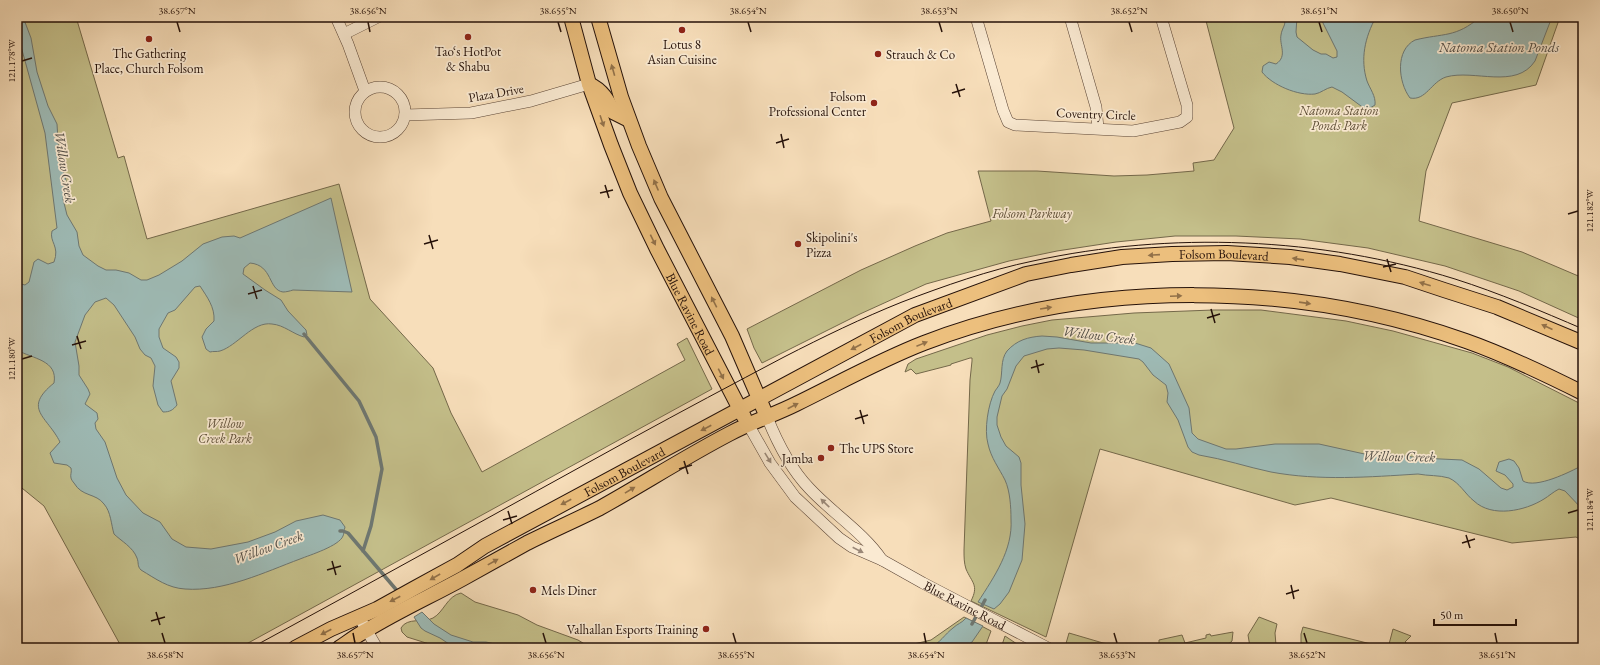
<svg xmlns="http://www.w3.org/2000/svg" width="1600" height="665" viewBox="0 0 1600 665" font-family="'EB Garamond',serif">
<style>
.green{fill:#c4bf8a;stroke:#74684a}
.water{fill:#9ebbb6;stroke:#6e7771}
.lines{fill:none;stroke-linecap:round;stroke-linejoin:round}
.stream{stroke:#6e7771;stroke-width:3.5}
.minor-casing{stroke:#5a4435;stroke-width:12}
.major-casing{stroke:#251109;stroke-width:16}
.minor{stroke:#faead2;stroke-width:11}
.major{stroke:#ecbf7d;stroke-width:14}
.tram{stroke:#251109;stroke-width:1}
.oneway{fill:#927149}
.oneway2{fill:#9a8878}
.ticks{fill:none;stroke:#251109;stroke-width:1.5}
.poi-dot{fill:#8f2418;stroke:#faead2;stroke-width:1.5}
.labels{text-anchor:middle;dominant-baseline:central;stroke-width:3.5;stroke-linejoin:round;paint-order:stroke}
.poi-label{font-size:13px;fill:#251109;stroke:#faead2;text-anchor:start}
.street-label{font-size:13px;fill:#251109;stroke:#faead2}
.park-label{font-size:13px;font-style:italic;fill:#5d4e36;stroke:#faead2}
.water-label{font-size:14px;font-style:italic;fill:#4f4c46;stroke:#faead2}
.neatline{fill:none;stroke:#251109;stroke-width:1.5}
.ticks-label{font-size:10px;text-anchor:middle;fill:#251109}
</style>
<rect width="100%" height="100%" fill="#f7deba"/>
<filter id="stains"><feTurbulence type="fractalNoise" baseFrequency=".005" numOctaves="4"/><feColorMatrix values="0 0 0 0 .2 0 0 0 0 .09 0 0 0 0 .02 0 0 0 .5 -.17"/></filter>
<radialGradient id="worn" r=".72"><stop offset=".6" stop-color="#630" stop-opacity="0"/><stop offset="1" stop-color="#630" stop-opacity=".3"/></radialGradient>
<path class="green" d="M 17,17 L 76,17 L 118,158 L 124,156 L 147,239 L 339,184 L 370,299 L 433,368 L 451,413 L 482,472 L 685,360 L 677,344 L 687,338 L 712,389 L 239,648 L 122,648 L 44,506 L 17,484 Z
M 1205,17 L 1560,17 L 1536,85 L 1452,103 L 1426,171 L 1419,221 L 1522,252 L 1583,278 L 1583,320 L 1519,291 L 1445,266 L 1368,248 L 1300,239 L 1236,236 L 1175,236 L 1116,242 L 1057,251 L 1009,261 L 926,284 L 860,314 L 762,363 L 754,348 L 747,329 L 861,270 L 915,246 L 947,233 L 991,221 L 978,171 L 1037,171 L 1114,176 L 1147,175 L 1194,171 L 1193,163 L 1214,160 L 1234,128 Z
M 1213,310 L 1261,310 L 1346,321 L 1393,331 L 1472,353 L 1508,367 L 1583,405 L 1583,541 L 1576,537 L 1512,543 L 1331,498 L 1295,505 L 1100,449 L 1046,637 L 971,601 C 979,585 972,583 966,569 C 964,563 964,557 964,550 L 970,380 L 972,361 L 972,358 L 970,358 L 951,364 L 951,365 L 916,374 L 911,369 L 905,372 L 908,364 L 916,359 L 987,335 L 1022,326 L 1052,320 L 1134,313 Z
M 461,593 L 475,602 L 518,615 L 537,625 L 578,640 L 591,648 L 442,648 L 407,637 L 402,632 L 401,628 C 407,617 424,623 433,618 C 444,612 447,596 461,593 Z
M 964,617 L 991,631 L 985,647 L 987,648 L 879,648 L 914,644 L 931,640 Z
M 1259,617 L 1277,624 L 1275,633 L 1276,645 L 1250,647 L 1248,635 Z
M 1303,627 L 1387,648 L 1330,648 L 1301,643 L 1301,634 Z
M 1393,629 L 1411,636 L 1405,642 L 1412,648 L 1388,648 Z
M 1233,632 L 1232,641 L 1224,648 L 1149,648 L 1159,647 L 1159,640 L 1182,635 L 1185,643 L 1206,638 L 1206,635 L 1210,634 L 1211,636 Z
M 1069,633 L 1103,643 L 1120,646 L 1121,644 L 1124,645 L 1125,647 L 1143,648 L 1067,648 L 1065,647 Z
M 1005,636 L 1023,648 L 1001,648 Z"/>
<path class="water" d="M 17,17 L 23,17 L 31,38 L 37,72 L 48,106 L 57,124 L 59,157 L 66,180 L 63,199 L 67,215 L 77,232 L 79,246 L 83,255 L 98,266 L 106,270 L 116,270 L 129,273 L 141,280 L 147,280 L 159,275 L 182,261 L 203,244 L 222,237 L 234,236 L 240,238 L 331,198 L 352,292 L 293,290 C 290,291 286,292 283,292 C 268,290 273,265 250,263 L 244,268 L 243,274 L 265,290 L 281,300 L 288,311 L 306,330 L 307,335 L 304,337 C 293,334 284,325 272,324 C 253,321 237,346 220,351 C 217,352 213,351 210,352 L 206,349 L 202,337 L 206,329 L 214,321 C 215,307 207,297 200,286 L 195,287 L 175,310 L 168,313 L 159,329 L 159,337 L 163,348 L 176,357 L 179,362 L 179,368 L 171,381 L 177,405 C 173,410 170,412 163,412 L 158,405 L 153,386 L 155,366 L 151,358 L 145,355 L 140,349 L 135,337 L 114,305 L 106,298 L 95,302 L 85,315 L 75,342 L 79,366 L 79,375 L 88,389 L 90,394 L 85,404 L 97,413 L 98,419 L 95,423 L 96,429 L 105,442 L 117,478 L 126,495 L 143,513 L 160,522 L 172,539 L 186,547 L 211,549 L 248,542 L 275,532 L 296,521 L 323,515 L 340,520 L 345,527 C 344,530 344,534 343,536 C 339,546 310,555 300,559 C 265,572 224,592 185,589 C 168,588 156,579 141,570 C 137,566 139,563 137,558 C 133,547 121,541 114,534 C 111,524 111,512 104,504 C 96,493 82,497 74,483 C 73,482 71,479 71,478 C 70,475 72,472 71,468 L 67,465 L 54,463 L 50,453 L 60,442 C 47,416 22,409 54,383 C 58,360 33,359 17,350 L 17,283 L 25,285 L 29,282 L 34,262 L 38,259 L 48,264 L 54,262 C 60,246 49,242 52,231 L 57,228 L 45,133 L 17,32 Z
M 1284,17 L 1297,17 L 1296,32 L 1297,37 L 1313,50 L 1321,54 L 1326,54 L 1333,58 L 1337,57 L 1337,51 L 1320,17 L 1376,17 C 1365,37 1360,59 1367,81 C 1370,89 1376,96 1375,105 L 1370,108 L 1365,109 L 1342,92 L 1332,87 C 1326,88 1321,93 1315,94 C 1298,96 1272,85 1262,72 L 1263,66 L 1269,62 L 1276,64 C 1288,56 1279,45 1281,35 C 1282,27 1287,25 1284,17 Z
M 1480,17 L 1552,17 L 1535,61 C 1516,90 1474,69 1446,77 C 1431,82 1426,101 1410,98 C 1398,82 1395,50 1415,40 C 1443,33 1456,38 1480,17 Z
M 1042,336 L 1057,337 L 1091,343 L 1135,343 L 1151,348 L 1169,364 L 1189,408 L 1192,433 L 1198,439 L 1226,449 L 1236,449 L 1275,444 L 1319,444 L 1369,455 L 1390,454 L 1420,458 L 1462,460 L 1479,469 L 1501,488 L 1507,490 L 1513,487 L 1513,484 L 1505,475 L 1496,471 L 1499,462 L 1509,459 L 1514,461 L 1519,468 L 1523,481 C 1536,489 1570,472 1583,465 L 1583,510 L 1565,491 L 1559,489 C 1553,492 1549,496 1544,499 C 1525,511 1492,518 1474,501 C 1465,494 1460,483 1449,478 C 1439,475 1428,476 1418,474 C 1370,477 1319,481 1271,472 C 1247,467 1224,459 1199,455 L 1192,452 L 1188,447 L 1178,420 L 1167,402 L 1168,393 L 1166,385 L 1153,375 L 1143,362 L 1139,359 L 1084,350 L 1059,348 L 1047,349 L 1024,356 L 1016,366 L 1007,389 L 1002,396 L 997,417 L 997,425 L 1001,437 L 1006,446 L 1019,457 L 1021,463 L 1021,485 L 1025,524 L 1022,560 L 1009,592 L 1000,604 L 994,609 L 978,602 C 994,577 1013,550 1011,519 C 1011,507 1010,491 1005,480 C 999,468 991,458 988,444 C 984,430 988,404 995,391 C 997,388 999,386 1000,383 C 1003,373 1000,360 1007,351 C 1017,340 1028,337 1042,336 Z
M 422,612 L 434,624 L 451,635 L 473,642 L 486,642 L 512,648 L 455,648 L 440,638 L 425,631 L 421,628 L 414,617 Z
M 966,618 L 983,626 L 972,642 L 963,648 L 930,648 C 940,643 945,634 953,628 C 957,624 962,623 966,618 Z"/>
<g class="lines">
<path class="stream" d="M 304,334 L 359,401 L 376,437 L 382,469 L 371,526 L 363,551
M 340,531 L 343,531 L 348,533 L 399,593
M 972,624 L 985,600"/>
<g class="minor-casing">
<g id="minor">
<path d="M 336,17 L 348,44 L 365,91"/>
<path d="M 976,17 L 1003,110 L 1008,122 L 1015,125 L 1133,131 L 1180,122 L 1187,117 L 1187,105 L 1161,17"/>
<path d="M 1070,17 L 1096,107 L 1098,128"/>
<path d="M 344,34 L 378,17"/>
<circle cx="380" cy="112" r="25"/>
<path d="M 405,115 L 471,113 L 531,101 L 589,84"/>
<path d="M 767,417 C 777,442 790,468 809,488 C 832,513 863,532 882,560"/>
<path id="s1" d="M 748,424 L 770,463 L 795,497 L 839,538 L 852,547 L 882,560 L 923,583 L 1048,648"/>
<path d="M 359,617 L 377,648"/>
</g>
</g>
<g class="major-casing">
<g id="major">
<path id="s2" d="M 571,17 L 589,84 L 611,145 L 630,193 L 657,249 L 744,417"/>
<path d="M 598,17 L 621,97 L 639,146 L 661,198 L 732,336 L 767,417"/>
<path d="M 589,84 C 602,90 608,100 613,112 L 629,120"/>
<path id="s3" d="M 295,648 L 331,629 L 377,609 L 413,589 L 457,565 L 485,546 L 915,315 L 1026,274 L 1071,265 L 1122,257 L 1172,254 L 1227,253 L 1290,257 L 1340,264 L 1405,277 L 1444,290 L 1497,307 L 1583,343"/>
<path d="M 339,648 C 348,642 357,635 367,630 C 398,611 431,596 462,579 C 484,567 505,555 527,543 C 551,531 576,520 600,508 C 643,484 685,457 729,434 C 751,422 774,415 796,404 C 839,383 880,360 924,343 C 1092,278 1297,281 1466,341 C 1506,355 1545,374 1583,393"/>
</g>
</g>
<use href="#minor" class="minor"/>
<use href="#major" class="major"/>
<path class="tram" d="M 251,648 C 378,579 504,509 631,439 C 682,411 733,384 784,357 C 823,337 862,318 902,302 C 944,286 989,270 1033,261 C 1171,231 1320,237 1455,279 C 1499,293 1541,311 1583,329"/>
</g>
<defs><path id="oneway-solid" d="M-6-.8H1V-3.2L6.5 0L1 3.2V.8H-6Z"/></defs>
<g class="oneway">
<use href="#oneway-solid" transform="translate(613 70) rotate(-106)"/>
<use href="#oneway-solid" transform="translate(602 121) rotate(71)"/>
<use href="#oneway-solid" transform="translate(656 185) rotate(-113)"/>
<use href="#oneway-solid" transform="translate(653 240) rotate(64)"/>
<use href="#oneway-solid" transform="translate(1154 255) rotate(176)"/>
<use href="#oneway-solid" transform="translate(1298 259) rotate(-172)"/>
<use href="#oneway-solid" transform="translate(1425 284) rotate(-163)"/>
<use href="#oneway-solid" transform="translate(1176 296) rotate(-2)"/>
<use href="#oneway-solid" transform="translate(714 302) rotate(-117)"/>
<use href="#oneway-solid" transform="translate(1305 303) rotate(8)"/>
<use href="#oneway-solid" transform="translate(1046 308) rotate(-9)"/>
<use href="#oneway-solid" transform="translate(1547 327) rotate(-156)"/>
<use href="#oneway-solid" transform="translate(922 344) rotate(-22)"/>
<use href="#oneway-solid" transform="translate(856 347) rotate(152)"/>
<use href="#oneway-solid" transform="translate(721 374) rotate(63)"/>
<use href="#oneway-solid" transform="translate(793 406) rotate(-27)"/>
<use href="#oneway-solid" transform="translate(706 428) rotate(152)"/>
<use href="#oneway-solid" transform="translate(630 490) rotate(-31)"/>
<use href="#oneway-solid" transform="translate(566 502) rotate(152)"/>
<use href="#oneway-solid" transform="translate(493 562) rotate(-29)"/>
<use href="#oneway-solid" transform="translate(435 577) rotate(150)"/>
<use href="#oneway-solid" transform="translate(395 599) rotate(152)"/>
<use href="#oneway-solid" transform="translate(326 632) rotate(153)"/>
</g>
<g class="oneway2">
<use href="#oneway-solid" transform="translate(768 458) rotate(58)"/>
<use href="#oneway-solid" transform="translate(825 503) rotate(-136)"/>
<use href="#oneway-solid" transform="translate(858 550) rotate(27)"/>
</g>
<path class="ticks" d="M 177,22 L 180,32M 368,22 L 370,32M 558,22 L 561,32M 748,22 L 751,32M 939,22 L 942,32M 1129,22 L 1132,32M 1319,22 L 1322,32M 1510,22 L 1513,32M 22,61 L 32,58M 956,84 L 960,97M 952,93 L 965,89M 781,134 L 784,148M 776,143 L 789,139M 605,185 L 609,198M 600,193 L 613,190M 1568,214 L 1578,211M 429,235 L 433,249M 424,244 L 438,240M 1387,259 L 1391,272M 1383,267 L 1396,264M 253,286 L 257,299M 248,294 L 262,290M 1211,309 L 1215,323M 1207,318 L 1220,314M 77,336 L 81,349M 72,345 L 86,341M 22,359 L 32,356M 1036,360 L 1039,373M 1031,368 L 1044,364M 860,410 L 864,424M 855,419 L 868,415M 684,461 L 688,474M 679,469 L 692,465M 508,511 L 512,524M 1568,513 L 1578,510M 503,520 L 517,516M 1466,535 L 1470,548M 1462,543 L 1475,539M 332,561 L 336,575M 327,570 L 341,566M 1291,585 L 1294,599M 1286,594 L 1299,590M 156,612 L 160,625M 151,621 L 165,617M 162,633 L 165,643M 353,633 L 355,643M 543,633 L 546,643M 733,633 L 736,643M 924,633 L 926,643M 1114,633 L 1117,643M 1304,633 L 1307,643M 1495,633 L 1497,643"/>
<g class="poi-dot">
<circle cx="682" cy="30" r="4"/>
<circle cx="468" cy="37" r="4"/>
<circle cx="149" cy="39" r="4"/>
<circle cx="878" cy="54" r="4"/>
<circle cx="874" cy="103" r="4"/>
<circle cx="798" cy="244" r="4"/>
<circle cx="831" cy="448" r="4"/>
<circle cx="821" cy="458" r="4"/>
<circle cx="533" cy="590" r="4"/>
<circle cx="706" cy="629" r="4"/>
</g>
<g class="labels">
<g class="poi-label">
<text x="682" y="44" text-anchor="middle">Lotus 8<tspan x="682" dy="15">Asian Cuisine</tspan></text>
<text x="468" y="51" text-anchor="middle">Tao‘s HotPot<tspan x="468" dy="15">&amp; Shabu</tspan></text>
<text x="149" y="53" text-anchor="middle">The Gathering<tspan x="149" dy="15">Place, Church Folsom</tspan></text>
<text x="886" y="54">Strauch &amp; Co</text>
<text x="866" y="96" text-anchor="end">Folsom<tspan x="866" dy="15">Professional Center</tspan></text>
<text x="806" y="237">Skipolini's<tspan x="806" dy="15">Pizza</tspan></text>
<text x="839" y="448">The UPS Store</text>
<text x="813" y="458" text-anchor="end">Jamba</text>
<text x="541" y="590">Mels Diner</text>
<text x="698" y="629" text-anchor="end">Valhallan Esports Training</text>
</g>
<g class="street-label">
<text transform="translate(496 93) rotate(-10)">Plaza Drive</text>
<text transform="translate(1096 114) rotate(2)">Coventry Circle</text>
<text stroke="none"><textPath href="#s3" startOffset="1022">Folsom Boulevard</textPath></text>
<text stroke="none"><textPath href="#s2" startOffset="321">Blue Ravine Road</textPath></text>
<text stroke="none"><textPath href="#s3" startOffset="698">Folsom Boulevard</textPath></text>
<text stroke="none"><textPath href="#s3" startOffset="374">Folsom Boulevard</textPath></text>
<text stroke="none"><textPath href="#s1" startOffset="290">Blue Ravine Road</textPath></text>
</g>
<g class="park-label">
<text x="1339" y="110">Natoma Station<tspan x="1339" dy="15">Ponds Park</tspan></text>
<text x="1032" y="213">Folsom Parkway</text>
<text x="225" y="423">Willow<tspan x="225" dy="15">Creek Park</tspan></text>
</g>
<g class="water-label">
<text x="1499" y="47">Natoma Station Ponds</text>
<text transform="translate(65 167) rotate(81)">Willow Creek</text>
<text transform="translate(1099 335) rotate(7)">Willow Creek</text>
<text transform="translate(1399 456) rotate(1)">Willow Creek</text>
<text transform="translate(268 547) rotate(-20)">Willow Creek</text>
</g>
</g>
<rect width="1600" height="665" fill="none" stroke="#f7deba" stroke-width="44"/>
<path d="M1434 619v6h82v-6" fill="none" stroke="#251109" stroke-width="2"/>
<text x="1440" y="619" font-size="12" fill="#251109" stroke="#faead2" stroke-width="3" paint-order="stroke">50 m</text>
<rect x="22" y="22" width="1556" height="621" class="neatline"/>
<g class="ticks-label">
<text x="177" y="14">38.657°N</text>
<text x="368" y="14">38.656°N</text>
<text x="558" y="14">38.655°N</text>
<text x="748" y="14">38.654°N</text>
<text x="939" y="14">38.653°N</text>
<text x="1129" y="14">38.652°N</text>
<text x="1319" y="14">38.651°N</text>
<text x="1510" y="14">38.650°N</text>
<text transform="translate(11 61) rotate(-90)" y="4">121.178°W</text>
<text transform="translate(1589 211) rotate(-90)" y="4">121.182°W</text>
<text transform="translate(11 359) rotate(-90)" y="4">121.180°W</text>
<text transform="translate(1589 510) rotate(-90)" y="4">121.184°W</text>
<text x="165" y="658">38.658°N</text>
<text x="355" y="658">38.657°N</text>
<text x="546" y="658">38.656°N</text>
<text x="736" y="658">38.655°N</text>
<text x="926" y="658">38.654°N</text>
<text x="1117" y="658">38.653°N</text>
<text x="1307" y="658">38.652°N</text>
<text x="1497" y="658">38.651°N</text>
</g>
<rect width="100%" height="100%" filter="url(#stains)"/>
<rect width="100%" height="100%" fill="url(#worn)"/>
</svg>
